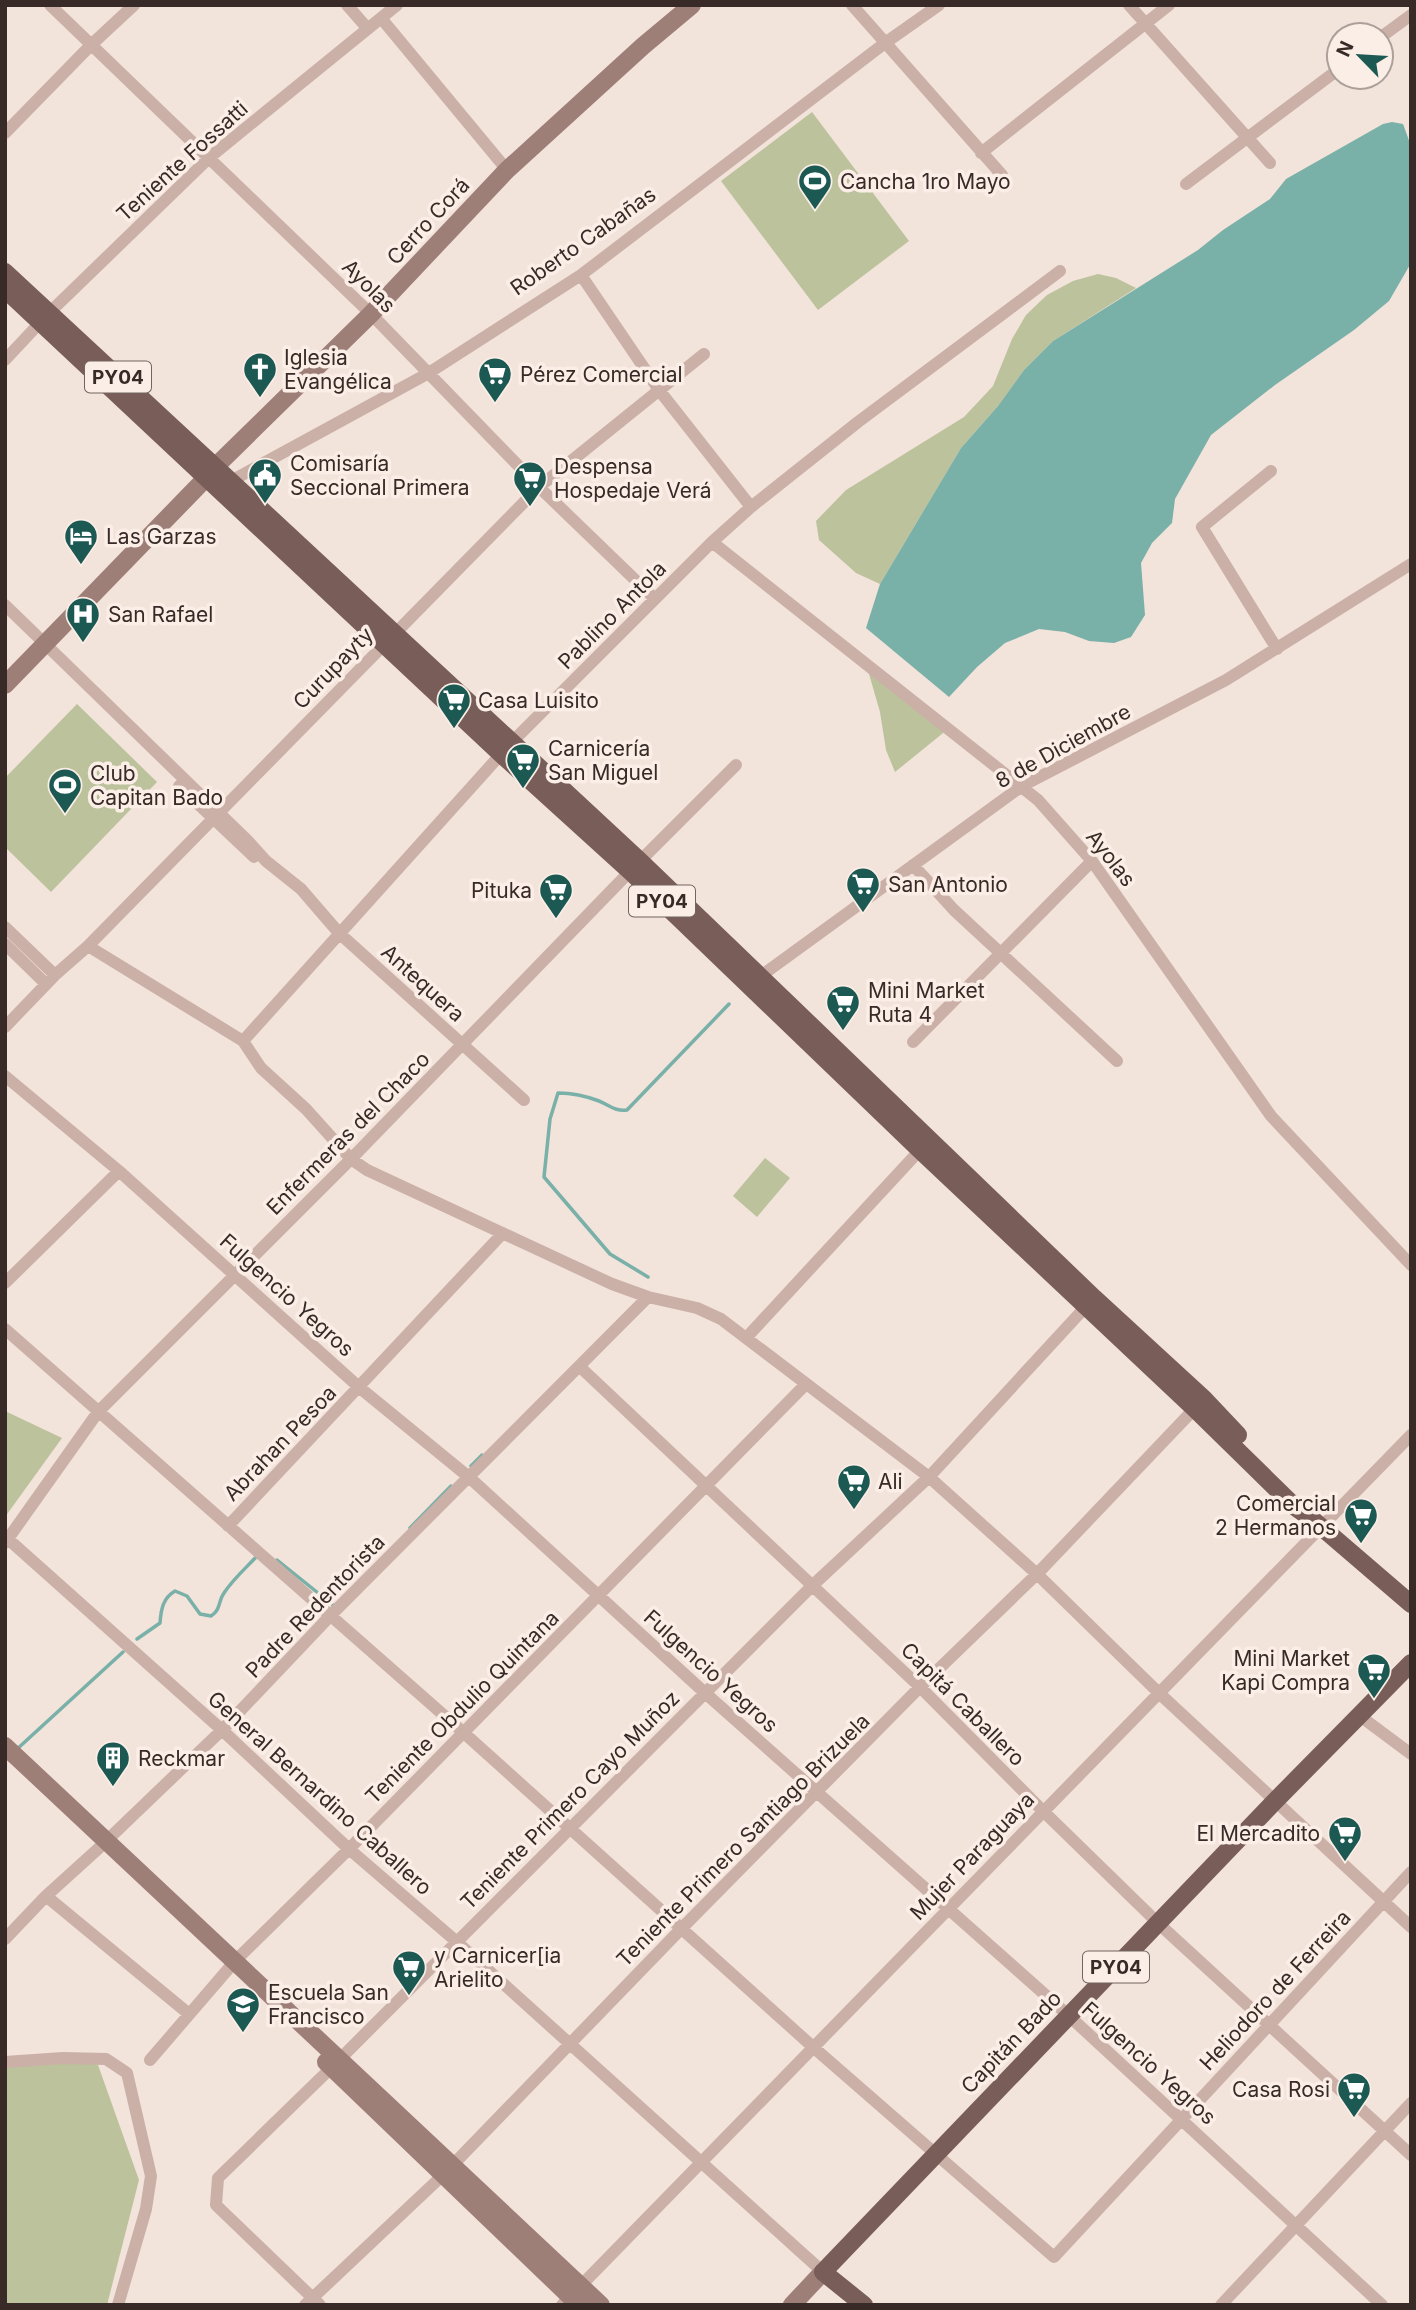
<svg xmlns="http://www.w3.org/2000/svg" width="1416" height="2310" viewBox="0 0 1416 2310" font-family="Inter,sans-serif">
<style>
.green{fill:#bcc29b}
.water{fill:#79b0a8}
.lines{fill:none;stroke-linecap:round;stroke-linejoin:round}
.stream{stroke:#79b0a8;stroke-width:3.5}
.street{stroke:#cbb0a7;stroke-width:12}
.secondary{stroke:#9e7f78;stroke-width:18}
.primary{stroke:#795d58;stroke-width:18}
.labels{text-anchor:middle;dominant-baseline:central;stroke-width:7;stroke-linejoin:round;paint-order:stroke}
.shield{fill:#faeee7;stroke:#726561;stroke-width:2}
.shield-label{font-size:19px;font-weight:bold;fill:#372a27}
.street-label{font-size:21px;fill:#372a27;stroke:#faeee7}
.poi-label{font-size:21px;fill:#372a27;stroke:#faeee7;text-anchor:start}
</style>
<rect width="100%" height="100%" fill="#f2e3db"/>
<path class="green" d="M 812,112 L 909,241 L 818,310 L 721,181 Z
M 1098,274 L 1116,278 L 1136,288 L 1053,341 L 1024,370 L 998,406 L 961,448 L 880,584 L 856,573 L 819,540 L 816,521 L 846,490 L 964,417 L 993,386 L 1012,339 L 1026,315 L 1047,295 L 1073,281 Z
M 867,667 L 948,729 L 895,772 L 886,750 L 880,712 Z
M 77,704 L 157,782 L 51,892 L 5,847 L 5,778 Z
M 765,1158 L 790,1178 L 757,1217 L 733,1196 Z
M 5,1411 L 62,1438 L 5,1517 Z
M 75,2059 L 98,2065 L 139,2180 L 107,2305 L 5,2305 L 5,2067 Z"/>
<path class="water" d="M 1392,122 L 1403,124 L 1411,146 L 1411,263 L 1389,301 L 1354,330 L 1275,385 L 1211,435 L 1175,499 L 1172,523 L 1152,543 L 1141,563 L 1145,615 L 1131,637 L 1114,643 L 1089,641 L 1065,632 L 1039,629 L 1005,643 L 977,667 L 949,697 L 866,628 L 880,584 L 961,448 L 998,406 L 1024,370 L 1053,341 L 1198,250 L 1223,230 L 1270,199 L 1286,179 L 1383,124 Z"/>
<g class="lines">
<path class="stream" d="M 648,1277 L 610,1254 L 544,1177 L 550,1119 L 558,1093 C 572,1093 586,1096 599,1101 C 609,1105 616,1112 627,1110 L 729,1004
M 471,1466 L 482,1455
M 410,1528 L 451,1486
M 277,1560 L 333,1605
M 137,1639 L 160,1623 C 161,1609 163,1598 175,1591 L 187,1596 L 200,1614 L 211,1616 C 221,1610 218,1601 224,1593 C 233,1579 247,1567 258,1555
M 16,1750 L 123,1652"/>
<path class="street" d="M 50,5 L 371,314 L 539,487 L 655,599
M 347,5 L 368,29
M 852,5 L 1002,175
M 1129,5 L 1270,163
M 381,18 L 507,170
M 1381,37 L 1411,15
M 5,133 L 91,45 L 134,5
M 981,153 L 1169,5
M 1186,184 L 1339,69
M 581,275 L 659,390 L 751,507
M 5,360 L 49,313 L 210,157 L 397,5
M 1271,471 L 1202,527 L 1277,649
M 231,481 L 427,374 L 581,275 L 885,43 L 939,5
M 712,542 L 1038,800 L 1092,861 L 1271,1116 L 1411,1265
M 5,605 L 247,840 L 266,861 L 301,889 L 339,933 L 524,1100
M 179,786 L 254,857
M 913,865 L 954,910 L 1117,1061
M 5,927 L 55,975
M 5,944 L 46,984
M 88,946 L 243,1041 L 261,1068 L 306,1109 L 351,1159 L 367,1170 L 612,1284 L 648,1297 L 697,1308 L 721,1319 L 929,1477 L 1037,1574 L 1160,1694 L 1411,1927
M 754,981 L 1022,786 L 1226,680 L 1411,564
M 5,1027 L 55,975 L 88,946 L 539,487 L 704,354
M 243,1041 L 511,743 L 712,542 L 751,507 L 858,422 L 1060,271
M 913,1042 L 1092,861
M 5,1076 L 119,1171 L 360,1388 L 470,1478 L 704,1692 L 1068,2015 L 1382,2305
M 5,1283 L 119,1171
M 5,1329 L 464,1733 L 813,2047 L 1054,2257 L 1411,1872
M 746,1338 L 920,1150
M 579,1366 L 920,1687 L 1042,1810 L 1159,1924 L 1411,2155
M 228,1526 L 503,1233
M 8,1539 L 222,1730 L 349,1849 L 457,1942 L 823,2272
M 5,1543 L 98,1412 L 351,1159 L 640,861 L 736,765
M 1360,1716 L 1411,1754
M 46,1896 L 189,2014
M 5,1939 L 46,1896 L 99,1848 L 222,1730 L 331,1615 L 648,1297
M 150,2060 L 236,1960 L 349,1849 L 805,1385
M 5,2062 L 63,2058 L 106,2059 L 127,2073 L 151,2176 L 146,2209 L 118,2305
M 305,2305 L 443,2175 L 681,1929 L 920,1687 L 1037,1574 L 1199,1404
M 320,2305 L 216,2205 L 218,2178 L 331,2068 L 813,1585 L 929,1477 L 1091,1301
M 562,2305 L 1411,1435
M 1221,2305 L 1411,2103"/>
<path class="secondary" d="M 5,685 L 206,478 L 215,467 L 371,314 L 507,170 L 643,46 L 692,5
M 5,1746 L 601,2305
M 326,2062 L 579,2305
M 792,2305 L 823,2272"/>
<path class="primary" d="M 5,272 L 640,861 L 1094,1298 L 1204,1399 L 1238,1435
M 5,289 L 501,754 L 630,871 L 920,1150 L 1195,1409 L 1295,1507 L 1312,1519 L 1411,1604
M 864,2305 L 823,2272 L 1276,1800 L 1411,1663"/>
</g>
<defs>
<g id="stadium-pin" transform="scale(1.75)"><path d="M0 17L-7.5 6A9.5 9.5 0 1 1 7.5 6Z" fill="#1c5952" stroke="#faeee7"/><path d="M0-5a6.5 5 0 1 0 0 10a6.5 5 0 1 0 0-10ZM-3.5-1.8h7v3.6h-7Z" fill="#fff"/></g>
<g id="church-pin" transform="scale(1.75)"><path d="M0 17L-7.5 6A9.5 9.5 0 1 1 7.5 6Z" fill="#1c5952" stroke="#faeee7"/><path d="M-1.2-6h2.4v3.5h3.3v2.4h-3.3V6h-2.4V-.1h-3.3v-2.4h3.3Z" fill="#fff"/></g>
<g id="supermarket-pin" transform="scale(1.75)"><path d="M0 17L-7.5 6A9.5 9.5 0 1 1 7.5 6Z" fill="#1c5952" stroke="#faeee7"/><path d="M-6-5.5h2.5l.6 2H6L4.5 2H-2.5L-4.4-4H-6ZM-1.5 3.2a1.3 1.3 0 1 0 .1 0ZM3 3.2a1.3 1.3 0 1 0 .1 0Z" fill="#fff"/></g>
<g id="civic-pin" transform="scale(1.75)"><path d="M0 17L-7.5 6A9.5 9.5 0 1 1 7.5 6Z" fill="#1c5952" stroke="#faeee7"/><path d="M-.6-6.5H3V-4.5H.6V-3L4-1V1h2V6H-6V1h2V-1L-.6-3ZM-1.2 2.5V6h2.4V2.5Z" fill="#fff"/></g>
<g id="hotel-pin" transform="scale(1.75)"><path d="M0 17L-7.5 6A9.5 9.5 0 1 1 7.5 6Z" fill="#1c5952" stroke="#faeee7"/><path d="M-6-4.5h1.5V1H6V5H4.5V3h-9V5H-6ZM-4 0a1.8 1.8 0 1 1 3.6 0ZM.5 0V-2.5h3Q6-2.5 6 0Z" fill="#fff"/></g>
<g id="hospital-pin" transform="scale(1.75)"><path d="M0 17L-7.5 6A9.5 9.5 0 1 1 7.5 6Z" fill="#1c5952" stroke="#faeee7"/><path d="M-5-5h3v3.5h4V-5h3V5h-3V1.5h-4V5h-3Z" fill="#fff"/></g>
<g id="building-pin" transform="scale(1.75)"><path d="M0 17L-7.5 6A9.5 9.5 0 1 1 7.5 6Z" fill="#1c5952" stroke="#faeee7"/><path d="M-4-6H4V6H1V3H-1V6H-4ZM-2.5-4.3h1.7v1.8h-1.7ZM.8-4.3h1.7v1.8H.8ZM-2.5-1h1.7V.8h-1.7ZM.8-1h1.7V.8H.8Z" fill="#fff"/></g>
<g id="school-pin" transform="scale(1.75)"><path d="M0 17L-7.5 6A9.5 9.5 0 1 1 7.5 6Z" fill="#1c5952" stroke="#faeee7"/><path d="M0-5L7-2L0 1L-7-2ZM-4 1L0 2.5L4 1V4Q0 6-4 4Z" fill="#fff"/></g>
</defs>
<g fill-rule="evenodd">
<use href="#stadium-pin" x="815" y="181"/>
<use href="#church-pin" x="260" y="369"/>
<use href="#supermarket-pin" x="495" y="374"/>
<use href="#civic-pin" x="265" y="475"/>
<use href="#supermarket-pin" x="530" y="478"/>
<use href="#hotel-pin" x="81" y="536"/>
<use href="#hospital-pin" x="83" y="614"/>
<use href="#supermarket-pin" x="454" y="700"/>
<use href="#supermarket-pin" x="523" y="760"/>
<use href="#stadium-pin" x="65" y="785"/>
<use href="#supermarket-pin" x="863" y="884"/>
<use href="#supermarket-pin" x="556" y="890"/>
<use href="#supermarket-pin" x="843" y="1002"/>
<use href="#supermarket-pin" x="854" y="1481"/>
<use href="#supermarket-pin" x="1361" y="1515"/>
<use href="#supermarket-pin" x="1374" y="1670"/>
<use href="#building-pin" x="113" y="1758"/>
<use href="#supermarket-pin" x="1345" y="1833"/>
<use href="#supermarket-pin" x="409" y="1967"/>
<use href="#school-pin" x="243" y="2004"/>
<use href="#supermarket-pin" x="1354" y="2089"/>
</g>
<g class="labels">
<g class="shield">
<rect x="85" y="361.5" width="66" height="31" rx="5"/>
<rect x="629" y="885.5" width="66" height="31" rx="5"/>
<rect x="1083" y="1951.5" width="66" height="31" rx="5"/>
</g>
<g class="shield-label">
<text x="118" y="377">PY04</text>
<text x="662" y="901">PY04</text>
<text x="1116" y="1967">PY04</text>
</g>
<g class="street-label">
<text transform="translate(182 161) rotate(-42)">Teniente Fossatti</text>
<text transform="translate(428 221) rotate(-47)">Cerro Corá</text>
<text transform="translate(583 241) rotate(-35)">Roberto Cabañas</text>
<text transform="translate(369 286) rotate(45)">Ayolas</text>
<text transform="translate(612 615) rotate(-45)">Pablino Antola</text>
<text transform="translate(333 668) rotate(-46)">Curupayty</text>
<text transform="translate(1063 746) rotate(-29)">8 de Diciembre</text>
<text transform="translate(1111 858) rotate(52)">Ayolas</text>
<text transform="translate(423 983) rotate(42)">Antequera</text>
<text transform="translate(348 1133) rotate(-45)">Enfermeras del Chaco</text>
<text transform="translate(287 1295) rotate(42)">Fulgencio Yegros</text>
<text transform="translate(280 1443) rotate(-46)">Abrahan Pesoa</text>
<text transform="translate(315 1606) rotate(-46)">Padre Redentorista</text>
<text transform="translate(711 1671) rotate(42)">Fulgencio Yegros</text>
<text transform="translate(963 1704) rotate(45)">Capitá Caballero</text>
<text transform="translate(462 1707) rotate(-45)">Teniente Obdulio Quintana</text>
<text transform="translate(320 1793) rotate(42)">General Bernardino Caballero</text>
<text transform="translate(570 1800) rotate(-45)">Teniente Primero Cayo Muñoz</text>
<text transform="translate(743 1840) rotate(-45)">Teniente Primero Santiago Brizuela</text>
<text transform="translate(972 1856) rotate(-46)">Mujer Paraguaya</text>
<text transform="translate(1275 1990) rotate(-47)">Heliodoro de Ferreira</text>
<text transform="translate(1011 2042) rotate(-46)">Capitán Bado</text>
<text transform="translate(1149 2063) rotate(42)">Fulgencio Yegros</text>
</g>
<g class="poi-label">
<text x="840" y="181">Cancha 1ro Mayo</text>
<text x="284" y="357">Iglesia<tspan x="284" dy="24">Evangélica</tspan></text>
<text x="520" y="374">Pérez Comercial</text>
<text x="290" y="463">Comisaría<tspan x="290" dy="24">Seccional Primera</tspan></text>
<text x="554" y="466">Despensa<tspan x="554" dy="24">Hospedaje Verá</tspan></text>
<text x="106" y="536">Las Garzas</text>
<text x="108" y="614">San Rafael</text>
<text x="478" y="700">Casa Luisito</text>
<text x="548" y="748">Carnicería<tspan x="548" dy="24">San Miguel</tspan></text>
<text x="90" y="773">Club<tspan x="90" dy="24">Capitan Bado</tspan></text>
<text x="888" y="884">San Antonio</text>
<text x="532" y="890" text-anchor="end">Pituka</text>
<text x="868" y="990">Mini Market<tspan x="868" dy="24">Ruta 4</tspan></text>
<text x="878" y="1481">Ali</text>
<text x="1336" y="1503" text-anchor="end">Comercial<tspan x="1336" dy="24">2 Hermanos</tspan></text>
<text x="1350" y="1658" text-anchor="end">Mini Market<tspan x="1350" dy="24">Kapi Compra</tspan></text>
<text x="138" y="1758">Reckmar</text>
<text x="1320" y="1833" text-anchor="end">El Mercadito</text>
<text x="434" y="1955">y Carnicer[ia<tspan x="434" dy="24">Arielito</tspan></text>
<text x="268" y="1992">Escuela San<tspan x="268" dy="24">Francisco</tspan></text>
<text x="1330" y="2089" text-anchor="end">Casa Rosi</text>
</g>
</g>
<rect width="1416" height="2310" fill="none" stroke="#372a27" stroke-width="14"/>
<g transform="translate(1360 56) rotate(295)"><circle r="33" fill="#faeee7" stroke="#aca09a" stroke-width="2"/>
<path d="M0-5L12 26L0 18L-12 26Z" fill="#1c5952"/>
<text y="-10" font-size="19" font-weight="bold" text-anchor="middle" fill="#372a27">N</text>
</g>
</svg>
